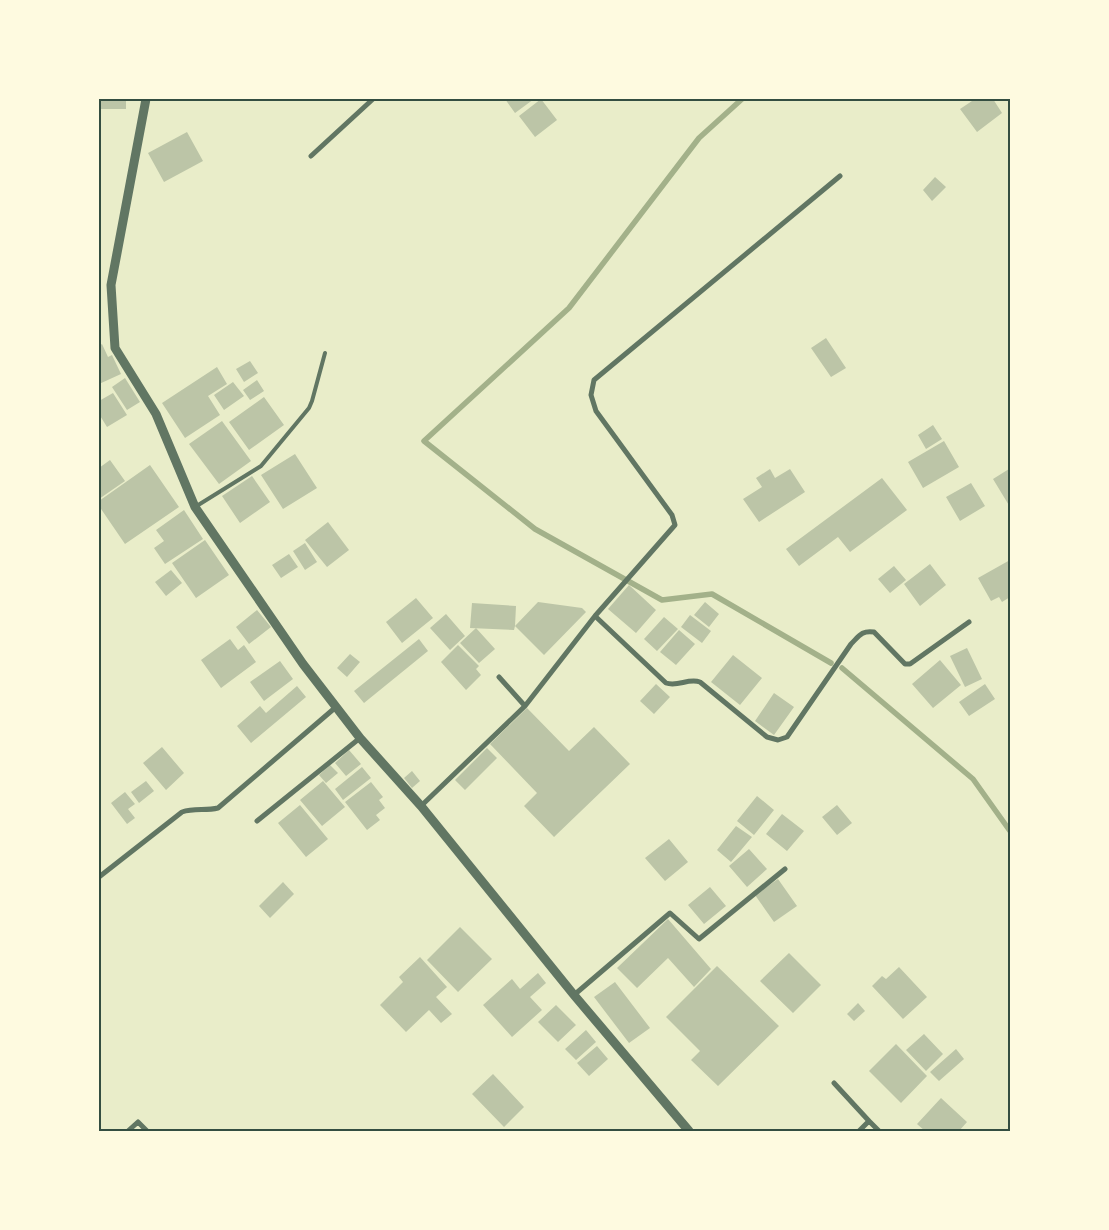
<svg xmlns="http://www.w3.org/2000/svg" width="1109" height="1230" viewBox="0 0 1109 1230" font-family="'Noto Sans',sans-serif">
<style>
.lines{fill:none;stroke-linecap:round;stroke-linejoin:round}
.stream{stroke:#a3b18a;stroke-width:5.5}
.building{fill:#bcc5a7}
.service{stroke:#617663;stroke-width:4}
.minor{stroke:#617663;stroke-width:5}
.tertiary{stroke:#617663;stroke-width:9}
.neatline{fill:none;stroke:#344e41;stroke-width:2}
</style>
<rect width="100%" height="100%" fill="#e9edc9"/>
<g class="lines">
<path class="stream" d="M 742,99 L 699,138 L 569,308 L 424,441 L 535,529 L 662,600 L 712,594 L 831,663
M 842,668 L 973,779 L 1010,831"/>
</g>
<path class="building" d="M 99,99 L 126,99 L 126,109 L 99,109 Z
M 505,99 L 534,99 L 515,113 Z
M 541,99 L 557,120 L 535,137 L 519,116 Z
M 975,99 L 993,99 L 1002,113 L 977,132 L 960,109 Z
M 187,132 L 203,161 L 164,182 L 148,153 Z
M 935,177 L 946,187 L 932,201 L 923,190 Z
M 826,338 L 846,368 L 831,377 L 811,348 Z
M 102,344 L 108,357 L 112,355 L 121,374 L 99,384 L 99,346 Z
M 250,361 L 258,373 L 244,382 L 236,369 Z
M 217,367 L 227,384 L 208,396 L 220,415 L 185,438 L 162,403 Z
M 125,378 L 140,402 L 127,410 L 112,387 Z
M 257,380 L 264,391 L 250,400 L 243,390 Z
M 233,382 L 244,396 L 224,410 L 214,395 Z
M 113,393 L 127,415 L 107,427 L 99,414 L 99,401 Z
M 264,397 L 284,425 L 249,450 L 229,422 Z
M 222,421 L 251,461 L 219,484 L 189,444 Z
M 933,425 L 942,439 L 926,449 L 918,435 Z
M 944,441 L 959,467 L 923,488 L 908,462 Z
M 295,454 L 317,488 L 283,509 L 261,475 Z
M 110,460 L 125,481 L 99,499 L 99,468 Z
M 150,465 L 179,507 L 125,544 L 99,506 L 99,501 Z
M 770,469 L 775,478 L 790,469 L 805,492 L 759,522 L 743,499 L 762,487 L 756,478 Z
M 1009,469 L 1010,471 L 1010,507 L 993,479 Z
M 252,476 L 270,502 L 240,523 L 222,496 Z
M 882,478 L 907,510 L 850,552 L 838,537 L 799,566 L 786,549 Z
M 971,483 L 985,506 L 960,521 L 946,497 Z
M 184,510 L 203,539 L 165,564 L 154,548 L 164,541 L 156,530 Z
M 328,522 L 349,550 L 327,567 L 305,540 Z
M 205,540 L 229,575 L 196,598 L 172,563 Z
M 305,543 L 317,562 L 305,570 L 293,551 Z
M 289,554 L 298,567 L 281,578 L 272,565 Z
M 1010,560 L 1010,597 L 1002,602 L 999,597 L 991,601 L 978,578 Z
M 930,564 L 946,585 L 920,606 L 904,584 Z
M 894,566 L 906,580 L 890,593 L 878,579 Z
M 171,570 L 182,583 L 166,596 L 155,582 Z
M 629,585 L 656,610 L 636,633 L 608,609 Z
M 416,598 L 433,618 L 402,643 L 386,622 Z
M 538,602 L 582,608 L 586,612 L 544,655 L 515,626 L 514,630 L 470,628 L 472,603 L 516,606 L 515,626 Z
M 705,602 L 719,614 L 709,627 L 694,615 Z
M 257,610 L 271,627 L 249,644 L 236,627 Z
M 446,614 L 465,636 L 450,650 L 430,628 Z
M 690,615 L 711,631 L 702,643 L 681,627 Z
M 664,617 L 678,629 L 657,651 L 644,639 Z
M 476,628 L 495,649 L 479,663 L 460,643 Z
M 679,630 L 695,644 L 676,665 L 660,652 Z
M 230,639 L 238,650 L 244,645 L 256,662 L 221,688 L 201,660 Z
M 419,639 L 428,651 L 364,703 L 354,691 Z
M 458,645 L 479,666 L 476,669 L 481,675 L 466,690 L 441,662 Z
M 967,648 L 982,679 L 965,687 L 950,656 Z
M 350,654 L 360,662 L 347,677 L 337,668 Z
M 733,655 L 762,678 L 740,705 L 711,682 Z
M 940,660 L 961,685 L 933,708 L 912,684 Z
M 280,661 L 293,679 L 264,701 L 250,682 Z
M 656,684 L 670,697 L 654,714 L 640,701 Z
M 985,684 L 995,699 L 969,716 L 959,702 Z
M 297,686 L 306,697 L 251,743 L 237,726 L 260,706 L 266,713 Z
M 774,693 L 794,707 L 774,735 L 755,721 Z
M 527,708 L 569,751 L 594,727 L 630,764 L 554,837 L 524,806 L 537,793 L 490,744 Z
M 162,747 L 184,773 L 166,790 L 143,763 Z
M 487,748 L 497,758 L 465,790 L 455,780 Z
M 349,750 L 361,764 L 346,776 L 335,763 Z
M 330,765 L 338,773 L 326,783 L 319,775 Z
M 362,767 L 371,778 L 343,800 L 335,789 Z
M 412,771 L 420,781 L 412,788 L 404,778 Z
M 146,781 L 154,791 L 139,803 L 131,792 Z
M 323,781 L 345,807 L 322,826 L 300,800 Z
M 371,782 L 383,797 L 379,800 L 385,808 L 376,815 L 380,820 L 367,830 L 345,802 Z
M 125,792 L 135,804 L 128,809 L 135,818 L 127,824 L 111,803 Z
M 757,796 L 774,810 L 754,835 L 737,821 Z
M 300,805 L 328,839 L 306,857 L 278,823 Z
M 837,805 L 852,823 L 837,835 L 822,817 Z
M 782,814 L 804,831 L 787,851 L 766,834 Z
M 736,826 L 752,837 L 731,862 L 717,850 Z
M 669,839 L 688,862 L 665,881 L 645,858 Z
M 749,849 L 767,869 L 747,887 L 729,866 Z
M 778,879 L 797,906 L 774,922 L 755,895 Z
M 283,882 L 294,894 L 270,918 L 259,906 Z
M 710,887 L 726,906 L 704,924 L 688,905 Z
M 668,919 L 711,969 L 694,987 L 668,958 L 637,988 L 617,968 Z
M 460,927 L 492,959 L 458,992 L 427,960 Z
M 789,953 L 821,985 L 793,1013 L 760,981 Z
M 420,957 L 447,987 L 436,997 L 452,1014 L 441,1023 L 429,1010 L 406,1032 L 380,1005 L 403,982 L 399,977 Z
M 717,966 L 779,1026 L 718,1086 L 691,1060 L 700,1051 L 666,1017 Z
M 899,967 L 927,997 L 903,1019 L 872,986 L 882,976 L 886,979 Z
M 538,973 L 546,983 L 530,997 L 542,1010 L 512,1037 L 483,1005 L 512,979 L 520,989 Z
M 615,982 L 650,1028 L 629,1043 L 594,997 Z
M 858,1003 L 865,1011 L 854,1021 L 847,1014 Z
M 556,1005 L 576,1025 L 558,1042 L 538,1022 Z
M 586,1030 L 596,1042 L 576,1060 L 565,1049 Z
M 924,1034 L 943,1054 L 926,1071 L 906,1050 Z
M 896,1044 L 927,1076 L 901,1103 L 869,1071 Z
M 597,1046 L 608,1059 L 589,1076 L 577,1063 Z
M 956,1049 L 964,1059 L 939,1081 L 930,1072 Z
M 493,1074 L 524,1107 L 504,1127 L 472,1094 Z
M 941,1098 L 967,1122 L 959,1131 L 925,1131 L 917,1124 Z"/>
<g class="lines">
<path class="service" d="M 195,507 L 261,466 L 309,408 L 312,401 L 325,353"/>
<path class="minor" d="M 311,156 L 373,99
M 595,616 L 666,683 C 678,687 688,678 700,682 L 767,737 L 778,740 L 787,737 L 851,644 C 859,636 862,630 874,632 L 905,664 L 910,664 L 969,622
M 499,677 L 525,706
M 421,806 L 525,706 L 595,616 L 675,525 L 672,515 L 596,411 L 591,395 L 594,380 L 840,176
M 257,821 L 360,738
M 99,877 L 182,812 C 194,808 206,811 218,808 L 336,707
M 574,995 L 670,913 L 699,939 L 785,869
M 834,1083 L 869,1121 L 859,1131
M 869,1121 L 879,1131
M 128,1131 L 138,1122 L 147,1131"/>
<path class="tertiary" d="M 146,99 L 111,285 L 115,348 L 156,414 L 195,507 L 303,664 L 360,738 L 421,806 L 574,995 L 689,1131"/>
</g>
<rect width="1109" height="1230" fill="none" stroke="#fefae0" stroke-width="200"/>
<rect x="100" y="100" width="909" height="1030" class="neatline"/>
</svg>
